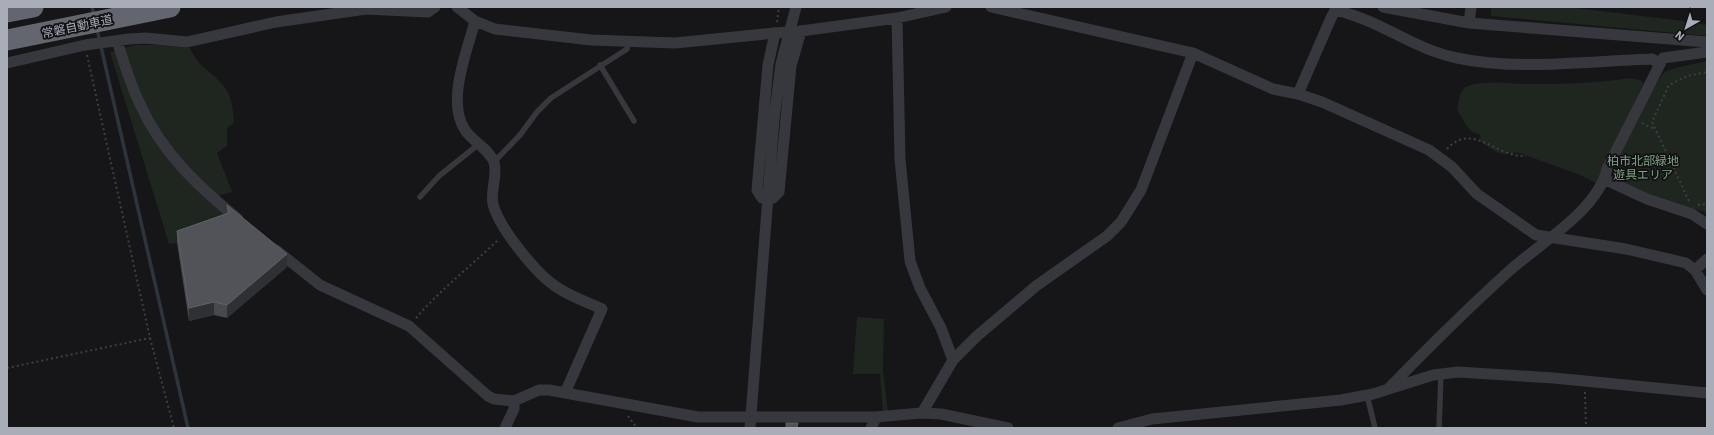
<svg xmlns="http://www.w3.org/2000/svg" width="1714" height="435" viewBox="0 0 1714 435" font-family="'IBM Plex Sans','Noto Sans JP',sans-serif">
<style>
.green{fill:#1e261f}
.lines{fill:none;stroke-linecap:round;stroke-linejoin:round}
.stream{stroke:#2c353c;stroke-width:3.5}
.path{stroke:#3d3f44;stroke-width:2;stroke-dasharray:2 3;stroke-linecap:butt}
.lane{stroke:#37383d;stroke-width:5.5}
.street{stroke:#37383d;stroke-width:11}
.highway{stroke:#63666e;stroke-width:21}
.street-bridge{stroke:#37383d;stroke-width:11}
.highway-bridge{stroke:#63666e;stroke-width:21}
.wall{fill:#47494d}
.shaded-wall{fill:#2f3033}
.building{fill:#525359;stroke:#5f6168}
.labels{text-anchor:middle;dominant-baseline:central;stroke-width:3.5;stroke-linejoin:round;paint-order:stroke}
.street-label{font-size:12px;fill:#a8adb8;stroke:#111113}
.park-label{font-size:12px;fill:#7fa381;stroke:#111113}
</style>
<rect width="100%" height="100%" fill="#161618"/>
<path class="green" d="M 1491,7 L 1568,7 L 1691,22 L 1707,25 L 1707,36 L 1491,16 Z
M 135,45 L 160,45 L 190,48 C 198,67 210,70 223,85 C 232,95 233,110 234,123 L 227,128 L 227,146 L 217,153 L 232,192 L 216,196 L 226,213 L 229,226 L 177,243 L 169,244 L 110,52 Z
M 1707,61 L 1707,215 L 1703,211 L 1672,205 L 1612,179 C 1613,165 1654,80 1665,72 C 1672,68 1698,63 1707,61 Z
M 1630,78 L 1642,81 L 1643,84 L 1596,183 L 1578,174 L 1519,153 C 1514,152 1510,154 1505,154 C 1496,154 1488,146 1481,142 L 1480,134 C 1467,133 1464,120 1457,110 C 1459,101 1459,89 1468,86 C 1485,79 1514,85 1533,84 C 1565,84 1598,83 1630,78 Z
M 857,317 L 884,319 L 883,371 L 888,413 L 883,413 L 880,374 L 853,374 Z"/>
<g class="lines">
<path class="stream" d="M 92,7 L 94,16
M 97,29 L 188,428"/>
<path class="path" d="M 777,22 L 779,7
M 87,55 L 150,338 L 174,428
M 1642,123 L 1654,129
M 1447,149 C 1473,121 1496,158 1526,156
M 1689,201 L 1652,122 L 1669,85 L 1687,76 L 1707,72
M 1698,205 L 1702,204 L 1707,205
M 416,318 C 441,289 471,266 498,240
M 7,368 L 150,338
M 1585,392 L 1586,428
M 628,416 L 637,428"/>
<path class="lane" d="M 600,65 L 634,121
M 494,162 L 520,135 L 537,112 L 551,98 L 627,49 L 628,42
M 420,197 L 439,176 L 479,144
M 1367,395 L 1375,428
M 1439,428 L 1441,374"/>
<path class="street" d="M 457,7 L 475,21 L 495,29 L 591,40 L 675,43 L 775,33 L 768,65 L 757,190 L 762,198 L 773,198 L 779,192 L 791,66 L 801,31 L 897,18 L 946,7
M 991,7 L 1193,53 L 1273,89 L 1298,94 L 1322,102 L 1429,150 L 1452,167 L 1477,194 L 1536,235 L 1626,249 L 1686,263 L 1695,270 L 1707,290
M 1383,7 L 1469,23 L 1707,42
M 1335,9 C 1349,14 1363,18 1375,24 C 1403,37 1427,52 1457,58 C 1517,71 1590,61 1652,59 L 1660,64
M 897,18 L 900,159 L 910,261 L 920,288 L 941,328 L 953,360
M 475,21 C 467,52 446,101 465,130 C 473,142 489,149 494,162 C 498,175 490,191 493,204 C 499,228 537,275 558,288 C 572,297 587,302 602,309 L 565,393
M 1469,23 L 1471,7
M 117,41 C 124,62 130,84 140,104 C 161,152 199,187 238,219
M 7,63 L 85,45 L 129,39 L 146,38 L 187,42 L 276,22 L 366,9 L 428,12 L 435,7
M 1298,94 L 1331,18 L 1337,7
M 1604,179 L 1647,199 L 1692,214 L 1707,224
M 276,250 L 320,285 L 409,326 L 488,396 L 494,399 L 514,401 L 539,390 L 549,390 L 698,417 L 875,417 L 922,413 L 941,414 L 1008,428
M 1695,270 L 1707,259
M 1389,388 C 1427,349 1466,310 1507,273 C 1538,244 1597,212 1607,169 L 1663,58 L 1707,52
M 922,413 L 953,360 L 977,336 L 1036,286 L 1107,236 L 1121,222 L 1141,190 L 1193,53
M 505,428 L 514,409 L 514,401
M 750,428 L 774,119 L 781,64 L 796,7
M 871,428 L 875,420 L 875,417
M 1118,428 L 1152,419 L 1341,400 L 1373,394 L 1433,375 L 1458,372 L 1554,378 L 1707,393"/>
<path class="highway" d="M 7,12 L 33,7"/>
<path class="street-bridge" d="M 775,33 L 801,31"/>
<path class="highway-bridge" d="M 7,40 L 170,7"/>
</g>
<path class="wall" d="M 227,205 L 287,267 L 227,318 L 214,315 L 189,321 L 177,243 L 177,231 L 227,213 Z"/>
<path class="shaded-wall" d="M 287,254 L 287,267 L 227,318 L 227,305 Z
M 214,302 L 214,315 L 189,321 L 189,308 Z"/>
<path class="building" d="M 227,205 L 287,254 L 227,305 L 214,302 L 189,308 L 177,231 L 229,213 Z
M 786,423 L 798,423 L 797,428 L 786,428 Z"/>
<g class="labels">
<g class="street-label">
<text transform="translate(77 26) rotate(-12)">常磐自動車道</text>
</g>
<g class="park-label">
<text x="1643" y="160">柏市北部緑地<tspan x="1643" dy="14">遊具エリア</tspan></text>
</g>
</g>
<rect width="1714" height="435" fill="none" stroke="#a8adb8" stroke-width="16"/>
<g transform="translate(1686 28) rotate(219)" stroke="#111113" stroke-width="3" paint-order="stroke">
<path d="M0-3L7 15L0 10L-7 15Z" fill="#a8adb8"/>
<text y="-6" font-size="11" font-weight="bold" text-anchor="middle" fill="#a8adb8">N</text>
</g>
</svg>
